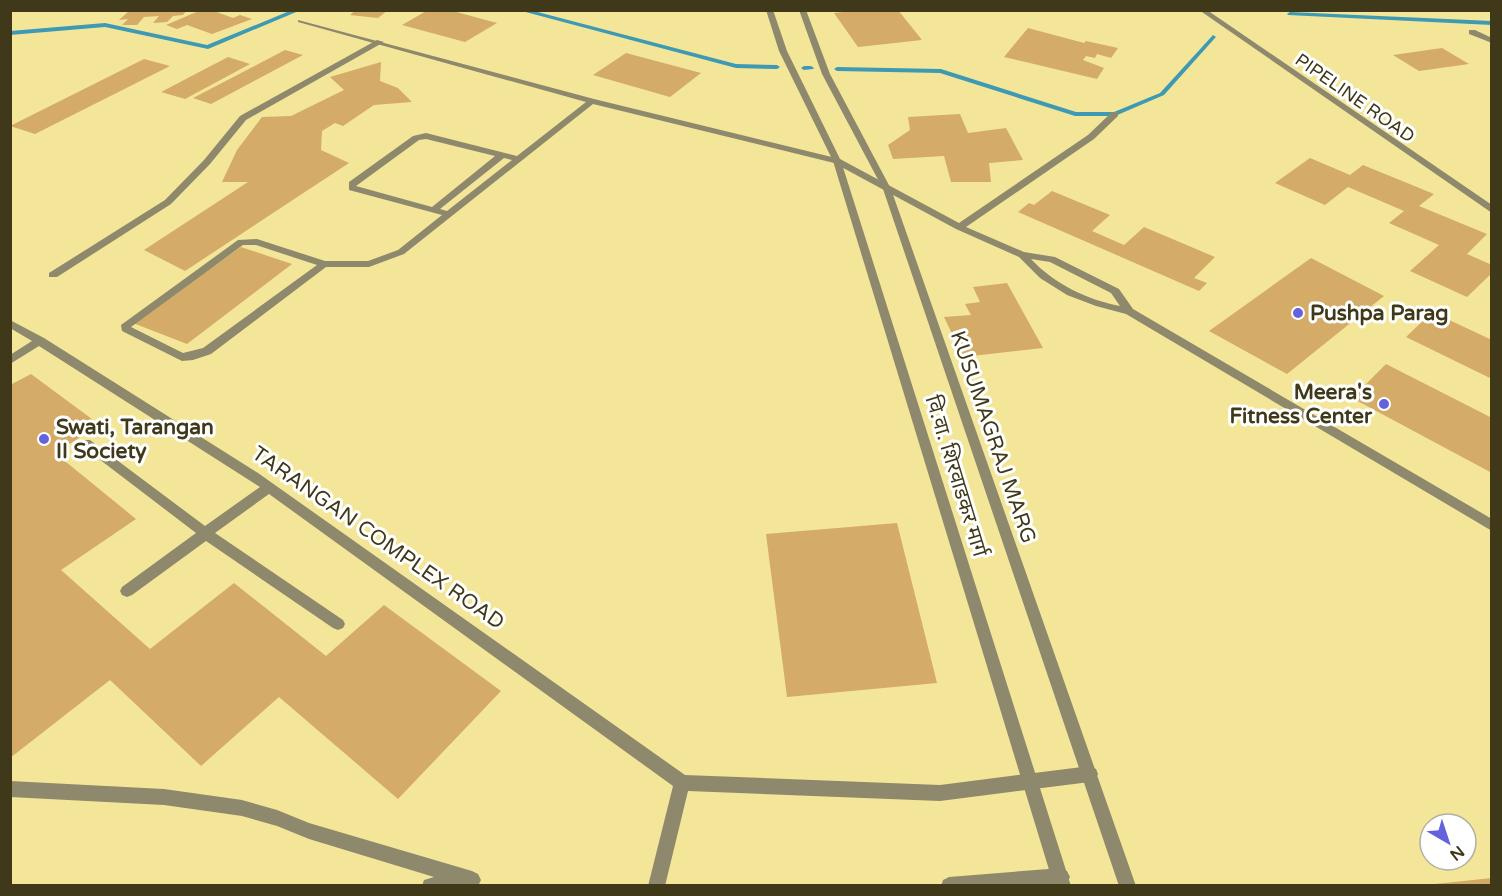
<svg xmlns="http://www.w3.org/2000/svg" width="1502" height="896" viewBox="0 0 1502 896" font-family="'Varela Round','Noto Sans Devanagari',sans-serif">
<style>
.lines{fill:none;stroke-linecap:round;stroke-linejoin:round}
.stream{fill:#3e9ab4;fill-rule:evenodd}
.building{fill:#d4ab67}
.service{fill:#8e896c;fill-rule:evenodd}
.minor{fill:#8e896c;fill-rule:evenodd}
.tertiary{fill:#8e896c;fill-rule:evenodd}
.poi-dot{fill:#6463dc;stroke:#fff;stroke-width:2}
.labels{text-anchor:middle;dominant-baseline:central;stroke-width:6;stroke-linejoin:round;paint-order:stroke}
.far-street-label{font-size:18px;fill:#3f3919;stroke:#fff}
.poi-label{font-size:21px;font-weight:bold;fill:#3f3919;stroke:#fff;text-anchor:start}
.street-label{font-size:21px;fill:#3f3919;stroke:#fff}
</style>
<rect width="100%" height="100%" fill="#f4e698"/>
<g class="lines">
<path class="stream" d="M 292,10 L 301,10 L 208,49 L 105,27 L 10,35 L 10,31 L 105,23 L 207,45 Z
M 518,10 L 530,10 L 736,64 L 777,65 L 780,67 L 777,69 L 736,68 Z
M 1290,12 L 1492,21 L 1492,25 L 1288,15 L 1287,14 Z
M 1213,35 L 1216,37 L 1215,38 L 1164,95 L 1115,116 L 1075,116 L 940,73 L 837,71 L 834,69 L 837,67 L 941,69 L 1076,112 L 1114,112 L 1160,93 Z
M 811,66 L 814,68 L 813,69 L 804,70 L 801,68 L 804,66 Z"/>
</g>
<path class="building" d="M 130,10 L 187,10 L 183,15 L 173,16 L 167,22 L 153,23 L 159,16 L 144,17 L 137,25 L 122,25 L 128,19 L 119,20 Z
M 201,10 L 221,10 L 217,12 L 233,18 L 240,15 L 252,19 L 212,34 L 187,25 L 177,29 L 166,25 Z
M 356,10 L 388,10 L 378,18 L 350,15 Z
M 428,10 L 449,10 L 497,23 L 465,42 L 402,25 Z
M 861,10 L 898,10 L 922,40 L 858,47 L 834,13 Z
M 1028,28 L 1084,43 L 1086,41 L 1118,48 L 1111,58 L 1097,54 L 1095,58 L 1086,56 L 1083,60 L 1104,68 L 1097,79 L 1004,57 Z
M 1442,48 L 1469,64 L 1419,71 L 1393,55 Z
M 285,50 L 303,55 L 211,104 L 193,98 Z
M 626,53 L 701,73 L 670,97 L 593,75 Z
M 228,57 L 250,64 L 185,99 L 161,92 Z
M 144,59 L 170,66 L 35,134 L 10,126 Z
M 381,62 L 380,81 L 398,88 L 412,102 L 374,105 L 343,126 L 335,123 L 322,131 L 321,150 L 349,163 L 185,271 L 144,250 L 248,182 L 222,182 L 237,150 L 262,117 L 291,116 L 344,90 L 330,77 Z
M 960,114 L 968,133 L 1006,128 L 1023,160 L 989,163 L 991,182 L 951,182 L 944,156 L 893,159 L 888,145 L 910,130 L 908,117 Z
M 1310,158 L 1350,175 L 1363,165 L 1434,194 L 1419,206 L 1487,234 L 1467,254 L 1492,265 L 1492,273 L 1467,297 L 1410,271 L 1439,245 L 1389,223 L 1404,211 L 1348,187 L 1325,205 L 1275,183 Z
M 1052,191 L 1110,215 L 1092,231 L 1124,245 L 1144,227 L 1215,257 L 1194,278 L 1207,283 L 1199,291 L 1018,212 L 1029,203 L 1034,205 Z
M 241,247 L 292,264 L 187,344 L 133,323 Z
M 1311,258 L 1384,296 L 1287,374 L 1209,331 Z
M 1007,283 L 1043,348 L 963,357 L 944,317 L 971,315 L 965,304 L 980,302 L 973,287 Z
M 1432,312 L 1492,340 L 1492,379 L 1406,337 Z
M 1386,364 L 1492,418 L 1492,473 L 1352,398 Z
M 31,374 L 100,425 L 55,453 L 136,519 L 61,570 L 150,649 L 234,583 L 326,656 L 384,605 L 501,691 L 398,799 L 279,697 L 201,766 L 110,680 L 10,758 L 10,385 Z
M 897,523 L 937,683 L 787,697 L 766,534 Z
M 1492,878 L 1492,886 L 1435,886 L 1435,884 Z"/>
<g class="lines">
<path class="service" d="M 377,40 L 384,42 L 246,120 L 210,164 L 171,204 L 57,277 L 49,277 L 49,273 L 165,200 L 204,160 L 240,116 Z"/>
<path class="minor" d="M 1199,10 L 1207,10 L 1492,205 L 1492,213 Z
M 298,20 L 594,99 L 840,159 L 959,223 L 1088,135 L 1112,112 L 1118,112 L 1118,116 L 1094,139 L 966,227 L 1024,252 L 1055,257 L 1119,289 L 1133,309 L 1492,519 L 1492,531 L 1126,314 L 1096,306 L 1067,295 L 1040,278 L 1019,257 L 956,229 L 834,163 L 593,104 L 404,254 L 369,267 L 326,267 L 211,354 L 193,360 L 182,361 L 122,331 L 121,325 L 238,240 L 257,239 L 325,261 L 368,261 L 398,250 L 442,215 L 349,190 L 349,182 L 413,136 L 426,133 L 517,156 L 586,102 L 298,22 ZM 426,139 L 495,156 L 432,207 L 356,186 L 419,140 ZM 504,158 L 512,160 L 447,211 L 440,209 ZM 243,245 L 256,245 L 317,265 L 203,348 L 183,353 L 131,327 ZM 1031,259 L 1050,262 L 1111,293 L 1120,306 C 1088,300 1054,284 1031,259 Z
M 1469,30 L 1475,30 L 1492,38 L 1492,43 L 1469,34 Z
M 10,320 L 44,338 L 258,473 L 685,775 L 940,785 L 1090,766 L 1096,769 L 1098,774 L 1096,779 L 1090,782 L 940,801 L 688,791 L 665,886 L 648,886 L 673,786 L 269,494 L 215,533 L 343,620 L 345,624 L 343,628 L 338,630 L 333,628 L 206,541 L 132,595 L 127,597 L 122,595 L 120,591 L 122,587 L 196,533 L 82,446 L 80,443 L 82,440 L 90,440 L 205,526 L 260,487 L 39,346 L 10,364 L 10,355 L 32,341 L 10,328 Z
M 10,781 L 164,789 L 242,800 L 277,810 L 309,823 L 472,871 L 478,874 L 481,880 L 478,886 L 422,886 L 424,880 L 434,877 L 309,839 L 277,826 L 242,816 L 164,805 L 10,797 Z
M 1061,868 L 1067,871 L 1070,877 L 1067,883 L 1061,886 L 941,886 L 943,880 L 949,877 Z"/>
<path class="tertiary" d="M 766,10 L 773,10 L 787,51 L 841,161 L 1071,886 L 1054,886 L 833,161 L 779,51 Z
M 799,10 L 806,10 L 830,74 L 891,189 L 1136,886 L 1119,886 L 883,189 L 822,74 Z"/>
</g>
<g class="poi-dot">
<circle cx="1298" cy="313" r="6"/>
<circle cx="1384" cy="404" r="6"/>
<circle cx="44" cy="439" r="6"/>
</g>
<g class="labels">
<g class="far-street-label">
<text transform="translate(1355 98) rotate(35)">PIPELINE ROAD</text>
</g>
<g class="poi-label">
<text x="1310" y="313">Pushpa Parag</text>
<text x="1372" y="392" text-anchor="end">Meera's<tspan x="1372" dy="24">Fitness Center</tspan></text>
<text x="56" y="427">Swati, Tarangan<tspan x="56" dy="24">II Society</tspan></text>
</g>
<g class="street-label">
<text transform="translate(993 437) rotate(71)">KUSUMAGRAJ MARG</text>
<text transform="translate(956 476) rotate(73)">वि.वा. शिरवाडकर मार्ग</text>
<text transform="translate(378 538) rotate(35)">TARANGAN COMPLEX ROAD</text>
</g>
</g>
<rect width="1502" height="896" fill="none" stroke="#3f3919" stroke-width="24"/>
<g transform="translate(1448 842) rotate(141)"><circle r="28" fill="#ffffff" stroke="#b2b0a3" stroke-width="1.5"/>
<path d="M0-4.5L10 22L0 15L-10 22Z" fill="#6463dc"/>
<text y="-9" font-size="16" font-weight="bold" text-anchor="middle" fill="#3f3919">N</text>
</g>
</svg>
